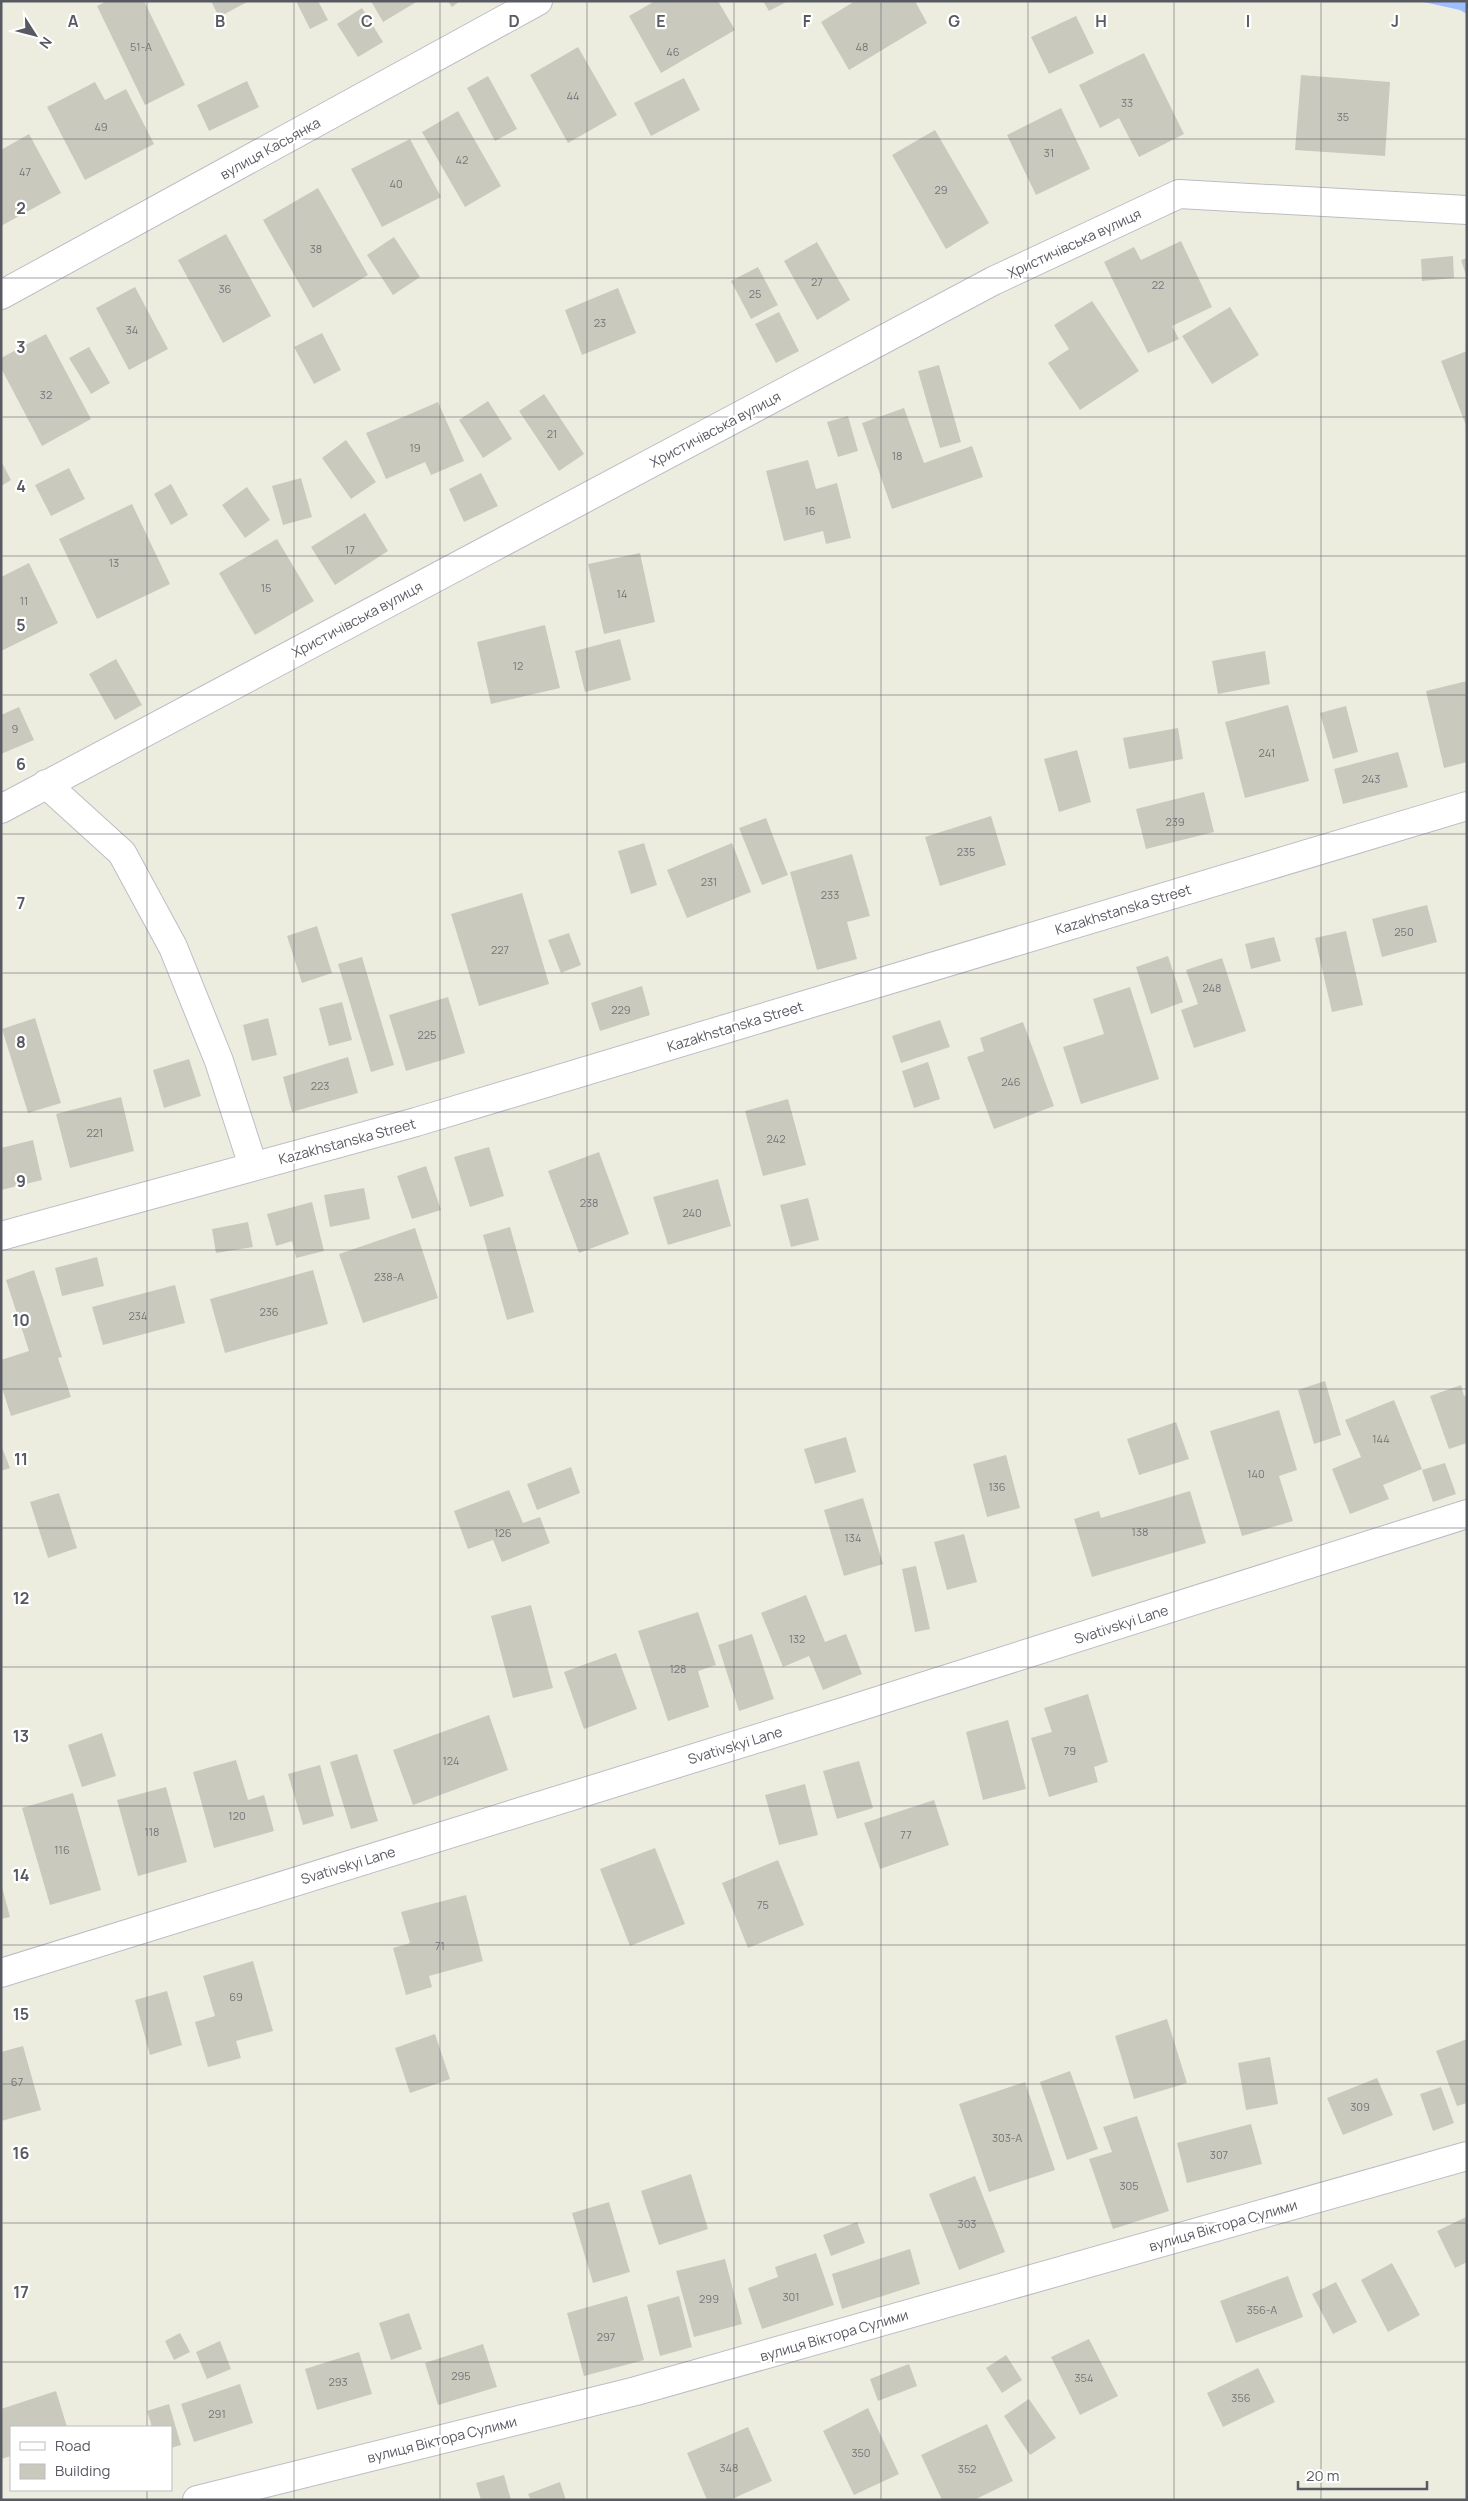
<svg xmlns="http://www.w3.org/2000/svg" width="1468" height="2501" viewBox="0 0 1468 2501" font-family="Manrope,sans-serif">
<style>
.water{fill:#9dbfff}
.building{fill:#cac9be}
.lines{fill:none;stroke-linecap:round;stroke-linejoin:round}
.minor-casing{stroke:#bcbdc5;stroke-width:30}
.minor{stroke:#fff;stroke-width:28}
.grid{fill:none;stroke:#585a62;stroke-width:1;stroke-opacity:0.55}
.labels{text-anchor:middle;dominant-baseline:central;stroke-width:4.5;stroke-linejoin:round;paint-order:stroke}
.number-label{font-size:11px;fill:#747679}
.street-label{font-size:14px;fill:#585a62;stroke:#fff}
.grid-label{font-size:16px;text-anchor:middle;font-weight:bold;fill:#585a62;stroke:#fff;stroke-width:4.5;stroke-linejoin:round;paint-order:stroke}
</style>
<rect width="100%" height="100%" fill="#ededdf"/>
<path class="water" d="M 1419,1 L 1467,1 L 1467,14 L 1460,10 Z"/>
<path class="building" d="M 107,1 L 144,1 L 185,85 L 145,105 L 97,6 Z
M 211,1 L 249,1 L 219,17 Z
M 296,1 L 318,1 L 328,20 L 310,29 Z
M 371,1 L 418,1 L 383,22 Z
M 448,1 L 460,1 L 452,7 Z
M 655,1 L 718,1 L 735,30 L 661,73 L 629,16 Z
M 763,1 L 788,1 L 769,11 Z
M 855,1 L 915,1 L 927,23 L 849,70 L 821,22 Z
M 362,8 L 383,42 L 358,57 L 337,24 Z
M 1076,16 L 1094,53 L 1049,74 L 1031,37 Z
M 578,47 L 617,115 L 568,143 L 530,75 Z
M 1144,53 L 1184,134 L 1139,157 L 1119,118 L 1100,128 L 1079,85 Z
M 1301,75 L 1390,82 L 1385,156 L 1295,150 Z
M 488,76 L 517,129 L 495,141 L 467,88 Z
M 684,78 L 700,110 L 651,136 L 634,103 Z
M 247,81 L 259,107 L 209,131 L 197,105 Z
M 95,82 L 105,100 L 126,89 L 154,144 L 85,180 L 47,107 Z
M 1061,108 L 1090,169 L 1036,195 L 1007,135 Z
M 458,111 L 501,186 L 465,207 L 422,132 Z
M 935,130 L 989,223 L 946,249 L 892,155 Z
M 29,134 L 61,193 L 1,226 L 1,150 Z
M 410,139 L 441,197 L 382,227 L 351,169 Z
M 318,188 L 368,275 L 313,308 L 263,220 Z
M 226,234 L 271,316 L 223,343 L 178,260 Z
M 394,237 L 420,277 L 393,295 L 367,255 Z
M 1181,241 L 1212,307 L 1172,326 L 1179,339 L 1148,353 L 1104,262 L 1134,247 L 1141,260 Z
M 817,242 L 850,300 L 817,320 L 784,261 Z
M 1453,256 L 1454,278 L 1422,281 L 1421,259 Z
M 1467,258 L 1467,275 L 1466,275 L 1461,260 Z
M 758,267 L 778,305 L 751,319 L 731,281 Z
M 135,287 L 168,349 L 129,370 L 96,308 Z
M 618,288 L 636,333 L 582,355 L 565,310 Z
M 1092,301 L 1139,371 L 1080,410 L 1048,363 L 1069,349 L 1054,325 Z
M 1230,307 L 1259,355 L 1212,384 L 1182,336 Z
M 779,312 L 799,351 L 776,363 L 755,324 Z
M 322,333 L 341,370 L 314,384 L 294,347 Z
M 46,334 L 91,419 L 42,446 L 1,368 L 1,358 Z
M 89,347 L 110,383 L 91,394 L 69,358 Z
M 1467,351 L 1467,428 L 1441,361 Z
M 939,365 L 961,442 L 940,448 L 918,371 Z
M 544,394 L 584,454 L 559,471 L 519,411 Z
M 488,401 L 512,439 L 483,458 L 459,420 Z
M 438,402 L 464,461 L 431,475 L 425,462 L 386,479 L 366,433 Z
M 904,408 L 924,463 L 972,446 L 983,477 L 892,509 L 862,423 Z
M 848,416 L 858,451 L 838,457 L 827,422 Z
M 346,440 L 376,482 L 351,499 L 322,458 Z
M 808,460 L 816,489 L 837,483 L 851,538 L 826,544 L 823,531 L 784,541 L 766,471 Z
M 1,461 L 11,480 L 1,486 Z
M 69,468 L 85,499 L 51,516 L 35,485 Z
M 481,473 L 498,506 L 464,522 L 449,489 Z
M 301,478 L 312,517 L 283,525 L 272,486 Z
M 171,484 L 188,515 L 171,525 L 154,494 Z
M 247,487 L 270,520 L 245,538 L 222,505 Z
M 132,504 L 170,584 L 97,619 L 59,539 Z
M 365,513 L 388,551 L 335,585 L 311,547 Z
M 277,539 L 314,601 L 255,635 L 219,573 Z
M 640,553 L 655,622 L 604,634 L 588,564 Z
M 29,563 L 58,623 L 1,651 L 1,577 Z
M 545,625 L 560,688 L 491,704 L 477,642 Z
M 620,639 L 631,680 L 585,692 L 575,651 Z
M 1265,651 L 1270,684 L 1218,694 L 1212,661 Z
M 116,659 L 142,705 L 115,720 L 89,674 Z
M 1467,681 L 1467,762 L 1444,768 L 1426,691 Z
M 1288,705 L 1309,781 L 1245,798 L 1225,722 Z
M 1346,706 L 1358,752 L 1333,759 L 1320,713 Z
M 19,707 L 34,740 L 1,754 L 1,715 Z
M 1178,728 L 1183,759 L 1129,769 L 1123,738 Z
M 1077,750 L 1091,802 L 1059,812 L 1044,759 Z
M 1398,752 L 1408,787 L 1343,804 L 1334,769 Z
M 1204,792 L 1214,832 L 1146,849 L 1136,809 Z
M 991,816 L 1006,865 L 940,886 L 925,837 Z
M 766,818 L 788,875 L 762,885 L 739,828 Z
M 644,843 L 657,885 L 631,894 L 618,851 Z
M 732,843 L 751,892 L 687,918 L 667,870 Z
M 852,854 L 870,916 L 847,922 L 857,959 L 817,970 L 790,872 Z
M 522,893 L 549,984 L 479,1006 L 451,914 Z
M 1427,905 L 1437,942 L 1382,957 L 1372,919 Z
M 317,926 L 332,973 L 302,983 L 287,936 Z
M 1346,931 L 1363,1005 L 1332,1012 L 1315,938 Z
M 569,933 L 581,965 L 561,973 L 548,940 Z
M 1274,937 L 1281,961 L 1251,969 L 1245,944 Z
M 1168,956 L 1183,1002 L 1151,1014 L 1136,967 Z
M 362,957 L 394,1065 L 371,1072 L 338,964 Z
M 1222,958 L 1246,1031 L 1194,1048 L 1181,1010 L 1198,1004 L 1186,970 Z
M 642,986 L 650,1015 L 600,1031 L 591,1003 Z
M 1130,987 L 1159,1079 L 1081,1104 L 1063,1047 L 1104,1034 L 1093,999 Z
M 448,997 L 465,1053 L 406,1071 L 389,1015 Z
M 342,1002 L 352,1040 L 329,1046 L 319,1008 Z
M 35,1018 L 61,1103 L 28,1113 L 2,1029 Z
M 268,1018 L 277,1055 L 252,1061 L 243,1025 Z
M 940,1020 L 950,1047 L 901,1063 L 892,1036 Z
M 1023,1022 L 1054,1106 L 994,1129 L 967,1057 L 984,1051 L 980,1038 Z
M 348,1057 L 358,1093 L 292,1112 L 283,1077 Z
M 189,1059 L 201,1096 L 164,1108 L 153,1070 Z
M 928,1062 L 940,1099 L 914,1108 L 902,1071 Z
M 121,1097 L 134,1151 L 70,1168 L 56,1114 Z
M 788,1099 L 806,1165 L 763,1176 L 745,1111 Z
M 33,1140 L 42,1180 L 1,1190 L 1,1148 Z
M 489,1147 L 504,1196 L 470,1207 L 454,1157 Z
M 599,1152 L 629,1234 L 579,1253 L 548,1171 Z
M 426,1166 L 441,1210 L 412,1219 L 397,1176 Z
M 718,1179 L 731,1226 L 668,1245 L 653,1197 Z
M 364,1188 L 370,1219 L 330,1227 L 324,1195 Z
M 808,1198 L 819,1240 L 791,1247 L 780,1205 Z
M 312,1202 L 324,1251 L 296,1258 L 292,1241 L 276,1246 L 267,1214 Z
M 248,1222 L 253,1247 L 216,1253 L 212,1229 Z
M 510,1227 L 534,1312 L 507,1320 L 483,1235 Z
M 415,1228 L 438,1298 L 363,1323 L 339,1254 Z
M 97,1257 L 104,1286 L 62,1296 L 55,1268 Z
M 34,1270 L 62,1357 L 58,1358 L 71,1397 L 11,1416 L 1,1385 L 1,1360 L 29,1351 L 6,1280 Z
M 313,1270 L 328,1324 L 225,1353 L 210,1299 Z
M 175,1285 L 185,1323 L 103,1345 L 92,1307 Z
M 1325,1381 L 1341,1435 L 1314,1444 L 1298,1390 Z
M 1461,1385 L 1464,1396 L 1467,1395 L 1467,1443 L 1449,1449 L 1430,1396 Z
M 1394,1400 L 1422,1469 L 1383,1485 L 1389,1499 L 1350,1514 L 1332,1469 L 1361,1457 L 1345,1420 Z
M 1279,1410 L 1297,1470 L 1279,1476 L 1293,1521 L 1242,1536 L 1210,1431 Z
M 1176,1422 L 1189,1459 L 1139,1475 L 1127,1439 Z
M 846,1437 L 856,1472 L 815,1484 L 804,1449 Z
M 1,1445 L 10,1468 L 1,1471 Z
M 1006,1455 L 1020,1508 L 987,1517 L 973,1464 Z
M 1445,1463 L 1456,1494 L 1433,1502 L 1422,1470 Z
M 571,1467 L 580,1493 L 537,1510 L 527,1484 Z
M 509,1490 L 523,1523 L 540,1517 L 550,1543 L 502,1562 L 493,1540 L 468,1549 L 454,1511 Z
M 1190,1491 L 1206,1543 L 1092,1577 L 1074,1519 L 1099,1511 L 1101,1518 Z
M 59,1493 L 77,1548 L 48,1558 L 30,1502 Z
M 863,1498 L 883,1564 L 844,1576 L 824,1510 Z
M 964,1534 L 977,1582 L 947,1590 L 934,1542 Z
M 916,1566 L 930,1629 L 915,1632 L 902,1569 Z
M 806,1595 L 825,1642 L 846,1634 L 862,1674 L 823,1690 L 809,1656 L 783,1667 L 761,1613 Z
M 531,1605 L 553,1688 L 513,1698 L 491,1616 Z
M 698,1612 L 716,1665 L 698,1671 L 709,1707 L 668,1721 L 638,1631 Z
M 752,1634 L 774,1699 L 739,1711 L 718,1645 Z
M 616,1653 L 637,1709 L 584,1729 L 564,1672 Z
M 1088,1694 L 1108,1762 L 1094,1767 L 1098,1782 L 1049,1797 L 1031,1738 L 1052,1732 L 1044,1708 Z
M 489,1715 L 508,1770 L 413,1805 L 393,1750 Z
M 1008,1720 L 1026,1789 L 983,1800 L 966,1732 Z
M 102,1733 L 116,1776 L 82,1787 L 68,1745 Z
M 357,1754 L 378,1821 L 351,1829 L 330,1762 Z
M 236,1760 L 248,1800 L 264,1795 L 274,1831 L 214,1848 L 193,1772 Z
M 859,1761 L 873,1808 L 837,1819 L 823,1771 Z
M 320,1765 L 334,1816 L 303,1825 L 288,1774 Z
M 805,1784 L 818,1835 L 779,1845 L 765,1795 Z
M 166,1787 L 187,1862 L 138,1876 L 117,1800 Z
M 73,1793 L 101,1890 L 50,1905 L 22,1808 Z
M 934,1800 L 949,1845 L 880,1869 L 864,1823 Z
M 655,1848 L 685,1924 L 630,1946 L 600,1869 Z
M 778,1860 L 804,1925 L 748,1948 L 722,1883 Z
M 1,1883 L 10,1917 L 1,1919 Z
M 466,1895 L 483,1961 L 429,1976 L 432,1987 L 406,1995 L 393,1948 L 410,1943 L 401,1912 Z
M 253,1961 L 273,2031 L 236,2041 L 241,2058 L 208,2067 L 195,2022 L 215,2016 L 203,1976 Z
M 167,1991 L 182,2045 L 150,2055 L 135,2000 Z
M 1167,2019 L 1187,2083 L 1134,2099 L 1115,2036 Z
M 435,2034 L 450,2079 L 410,2093 L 395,2048 Z
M 1467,2039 L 1467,2103 L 1457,2106 L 1436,2051 Z
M 23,2046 L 41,2110 L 1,2121 L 1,2052 Z
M 1270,2057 L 1278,2104 L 1246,2110 L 1238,2063 Z
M 1070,2071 L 1098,2149 L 1067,2160 L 1040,2082 Z
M 1377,2078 L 1393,2115 L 1343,2135 L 1327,2098 Z
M 1025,2082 L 1055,2170 L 989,2192 L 959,2104 Z
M 1441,2087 L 1454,2123 L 1433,2131 L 1420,2094 Z
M 1137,2116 L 1169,2211 L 1113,2229 L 1089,2159 L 1112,2152 L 1103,2127 Z
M 1251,2124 L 1262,2164 L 1187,2183 L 1177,2143 Z
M 691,2174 L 708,2229 L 659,2245 L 641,2191 Z
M 975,2176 L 1005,2252 L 959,2270 L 929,2194 Z
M 609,2202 L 630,2272 L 593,2283 L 572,2213 Z
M 1466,2217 L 1467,2262 L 1455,2268 L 1437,2231 Z
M 857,2222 L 865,2243 L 831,2256 L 823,2235 Z
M 910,2249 L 920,2284 L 842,2309 L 832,2274 Z
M 816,2253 L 834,2305 L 762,2329 L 748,2288 L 778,2277 L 775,2267 Z
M 725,2259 L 742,2324 L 694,2337 L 676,2271 Z
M 1392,2263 L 1420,2315 L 1388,2332 L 1361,2280 Z
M 1288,2276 L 1303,2317 L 1236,2343 L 1220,2301 Z
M 1336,2282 L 1357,2322 L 1333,2334 L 1312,2294 Z
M 627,2296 L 644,2360 L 584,2376 L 567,2313 Z
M 679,2296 L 692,2347 L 660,2356 L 647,2305 Z
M 409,2313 L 422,2349 L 391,2360 L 379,2323 Z
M 180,2333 L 190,2352 L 174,2360 L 165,2341 Z
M 1089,2339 L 1118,2396 L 1080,2415 L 1051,2357 Z
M 220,2341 L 231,2369 L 207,2379 L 196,2352 Z
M 483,2344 L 497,2387 L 438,2405 L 425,2363 Z
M 359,2352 L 372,2394 L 317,2410 L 305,2369 Z
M 1006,2355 L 1022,2380 L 1002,2393 L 986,2368 Z
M 909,2364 L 917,2386 L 878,2401 L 870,2379 Z
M 1258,2368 L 1275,2402 L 1223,2427 L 1207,2393 Z
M 240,2384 L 253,2423 L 194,2442 L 181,2404 Z
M 56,2391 L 67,2427 L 11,2427 L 11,2456 L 1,2459 L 1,2409 Z
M 1029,2399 L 1056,2438 L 1030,2455 L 1004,2416 Z
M 169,2404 L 181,2445 L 171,2448 L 171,2427 L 152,2427 L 147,2411 Z
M 868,2408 L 899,2474 L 854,2495 L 823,2431 Z
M 987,2424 L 1013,2481 L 974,2500 L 942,2500 L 921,2455 Z
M 748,2427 L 772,2481 L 730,2500 L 707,2500 L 687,2453 Z
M 504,2475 L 511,2500 L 481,2500 L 476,2483 Z
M 560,2482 L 566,2500 L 531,2500 L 528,2494 Z"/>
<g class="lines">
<g class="minor-casing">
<path id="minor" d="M 1,295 L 538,1
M 46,784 L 122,853 L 173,947 L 219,1061 L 253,1166
M 1,809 L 993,281 L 1179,194 L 1467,210
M 1,1236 L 416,1122 L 1467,806
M 1,1973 L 849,1710 L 1467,1514
M 197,2500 L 636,2391 L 1467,2156"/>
</g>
<use href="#minor" class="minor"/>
</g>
<path class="grid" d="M 147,1 L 147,2427M 294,1 L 294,2500M 440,1 L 440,2500M 587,1 L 587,2500M 734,1 L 734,2500M 881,1 L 881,2500M 1028,1 L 1028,2500M 1174,1 L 1174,2500M 1321,1 L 1321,2500M 1,139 L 1467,139M 1,278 L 1467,278M 1,417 L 1467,417M 1,556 L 1467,556M 1,695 L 1467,695M 1,834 L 1467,834M 1,973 L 1467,973M 1,1112 L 1467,1112M 1,1250 L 1467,1250M 1,1389 L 1467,1389M 1,1528 L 1467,1528M 1,1667 L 1467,1667M 1,1806 L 1467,1806M 1,1945 L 1467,1945M 1,2084 L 1467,2084M 1,2223 L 1467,2223M 1,2362 L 1467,2362M 147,2490 L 147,2500"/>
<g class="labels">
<g class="number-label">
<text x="141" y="46">51-А</text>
<text x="862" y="46">48</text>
<text x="673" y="51">46</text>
<text x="573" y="95">44</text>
<text x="1127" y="102">33</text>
<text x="1343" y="116">35</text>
<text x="101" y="126">49</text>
<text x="1049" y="152">31</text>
<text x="462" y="159">42</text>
<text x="25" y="171">47</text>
<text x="396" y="183">40</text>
<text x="941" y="189">29</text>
<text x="316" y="248">38</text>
<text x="817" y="281">27</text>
<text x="1158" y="284">22</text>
<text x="225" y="288">36</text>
<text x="755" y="293">25</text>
<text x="600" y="322">23</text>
<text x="132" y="329">34</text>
<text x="46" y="394">32</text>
<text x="552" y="433">21</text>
<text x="415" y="447">19</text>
<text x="897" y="455">18</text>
<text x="810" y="510">16</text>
<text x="350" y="549">17</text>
<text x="114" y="562">13</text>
<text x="266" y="587">15</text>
<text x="622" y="593">14</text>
<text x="24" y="600">11</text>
<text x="518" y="665">12</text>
<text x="15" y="728">9</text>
<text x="1267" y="752">241</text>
<text x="1371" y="778">243</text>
<text x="1175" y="821">239</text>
<text x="966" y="851">235</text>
<text x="709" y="881">231</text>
<text x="830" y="894">233</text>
<text x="1404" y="931">250</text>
<text x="500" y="949">227</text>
<text x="1212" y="987">248</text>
<text x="621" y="1009">229</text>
<text x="427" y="1034">225</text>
<text x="1011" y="1081">246</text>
<text x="320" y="1085">223</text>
<text x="95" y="1132">221</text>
<text x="776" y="1138">242</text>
<text x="589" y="1202">238</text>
<text x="692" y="1212">240</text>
<text x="389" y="1276">238-А</text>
<text x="269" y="1311">236</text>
<text x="138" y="1315">234</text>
<text x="1381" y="1438">144</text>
<text x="1256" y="1473">140</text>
<text x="997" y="1486">136</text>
<text x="1140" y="1531">138</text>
<text x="503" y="1532">126</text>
<text x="853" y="1537">134</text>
<text x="797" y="1638">132</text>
<text x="678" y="1668">128</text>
<text x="1070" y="1750">79</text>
<text x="451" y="1760">124</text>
<text x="237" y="1815">120</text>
<text x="152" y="1831">118</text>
<text x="906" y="1834">77</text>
<text x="62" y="1849">116</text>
<text x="763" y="1904">75</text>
<text x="440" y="1945">71</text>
<text x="236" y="1996">69</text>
<text x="17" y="2081">67</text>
<text x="1360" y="2106">309</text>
<text x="1007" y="2137">303-А</text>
<text x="1219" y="2154">307</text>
<text x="1129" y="2185">305</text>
<text x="967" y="2223">303</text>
<text x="791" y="2296">301</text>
<text x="709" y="2298">299</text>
<text x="1262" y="2309">356-А</text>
<text x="606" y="2336">297</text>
<text x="461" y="2375">295</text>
<text x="1084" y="2377">354</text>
<text x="338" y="2381">293</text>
<text x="1241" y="2397">356</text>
<text x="217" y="2413">291</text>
<text x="861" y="2452">350</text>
<text x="729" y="2467">348</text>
<text x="967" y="2468">352</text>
</g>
<g class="street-label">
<text transform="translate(270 148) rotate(-29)">вулиця Касьянка</text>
<text transform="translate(1074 243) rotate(-25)">Христичівська вулиця</text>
<text transform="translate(715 429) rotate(-28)">Христичівська вулиця</text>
<text transform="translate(357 619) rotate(-28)">Христичівська вулиця</text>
<text transform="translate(1123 909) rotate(-17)">Kazakhstanska Street</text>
<text transform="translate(735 1026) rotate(-17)">Kazakhstanska Street</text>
<text transform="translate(347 1141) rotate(-15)">Kazakhstanska Street</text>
<text transform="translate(1121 1624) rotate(-18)">Svativskyi Lane</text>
<text transform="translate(735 1745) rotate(-17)">Svativskyi Lane</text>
<text transform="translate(348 1865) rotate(-17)">Svativskyi Lane</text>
<text transform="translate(1223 2225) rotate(-16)">вулиця Віктора Сулими</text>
<text transform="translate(834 2335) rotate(-16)">вулиця Віктора Сулими</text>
<text transform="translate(442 2439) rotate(-14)">вулиця Віктора Сулими</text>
</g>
</g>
<g class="grid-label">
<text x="73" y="27">A</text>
<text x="220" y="27">B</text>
<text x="367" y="27">C</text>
<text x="514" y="27">D</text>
<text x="661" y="27">E</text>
<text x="807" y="27">F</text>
<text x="954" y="27">G</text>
<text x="1101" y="27">H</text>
<text x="1248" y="27">I</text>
<text x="1395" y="27">J</text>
<text x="21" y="214">2</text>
<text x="21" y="353">3</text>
<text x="21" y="492">4</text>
<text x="21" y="631">5</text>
<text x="21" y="770">6</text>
<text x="21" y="909">7</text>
<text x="21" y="1048">8</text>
<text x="21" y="1187">9</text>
<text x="21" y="1326">10</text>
<text x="21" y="1465">11</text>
<text x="21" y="1604">12</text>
<text x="21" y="1742">13</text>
<text x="21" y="1881">14</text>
<text x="21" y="2020">15</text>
<text x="21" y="2159">16</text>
<text x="21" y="2298">17</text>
</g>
<rect width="1468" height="2501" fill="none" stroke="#585a62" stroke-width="5"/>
<rect x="10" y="2426" width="162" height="65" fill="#ffffff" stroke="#bcbdc0"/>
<rect x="20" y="2442" width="25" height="8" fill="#ffffff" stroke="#bcbdc0"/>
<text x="55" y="2451" font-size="15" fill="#585a62">Road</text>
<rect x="20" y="2464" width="25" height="15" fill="#cac9be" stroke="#bcbdc0"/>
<text x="55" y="2476" font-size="15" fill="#585a62">Building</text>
<g transform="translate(35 35) rotate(126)" stroke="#ffffff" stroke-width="4" paint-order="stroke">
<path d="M0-4L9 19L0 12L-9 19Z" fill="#585a62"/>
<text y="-8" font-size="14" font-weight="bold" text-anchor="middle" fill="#585a62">N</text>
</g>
<path d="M1298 2481v8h129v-8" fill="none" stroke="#585a62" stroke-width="2.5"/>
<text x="1306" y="2481" font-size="15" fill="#585a62" stroke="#ffffff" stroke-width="4" paint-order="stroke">20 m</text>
</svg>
